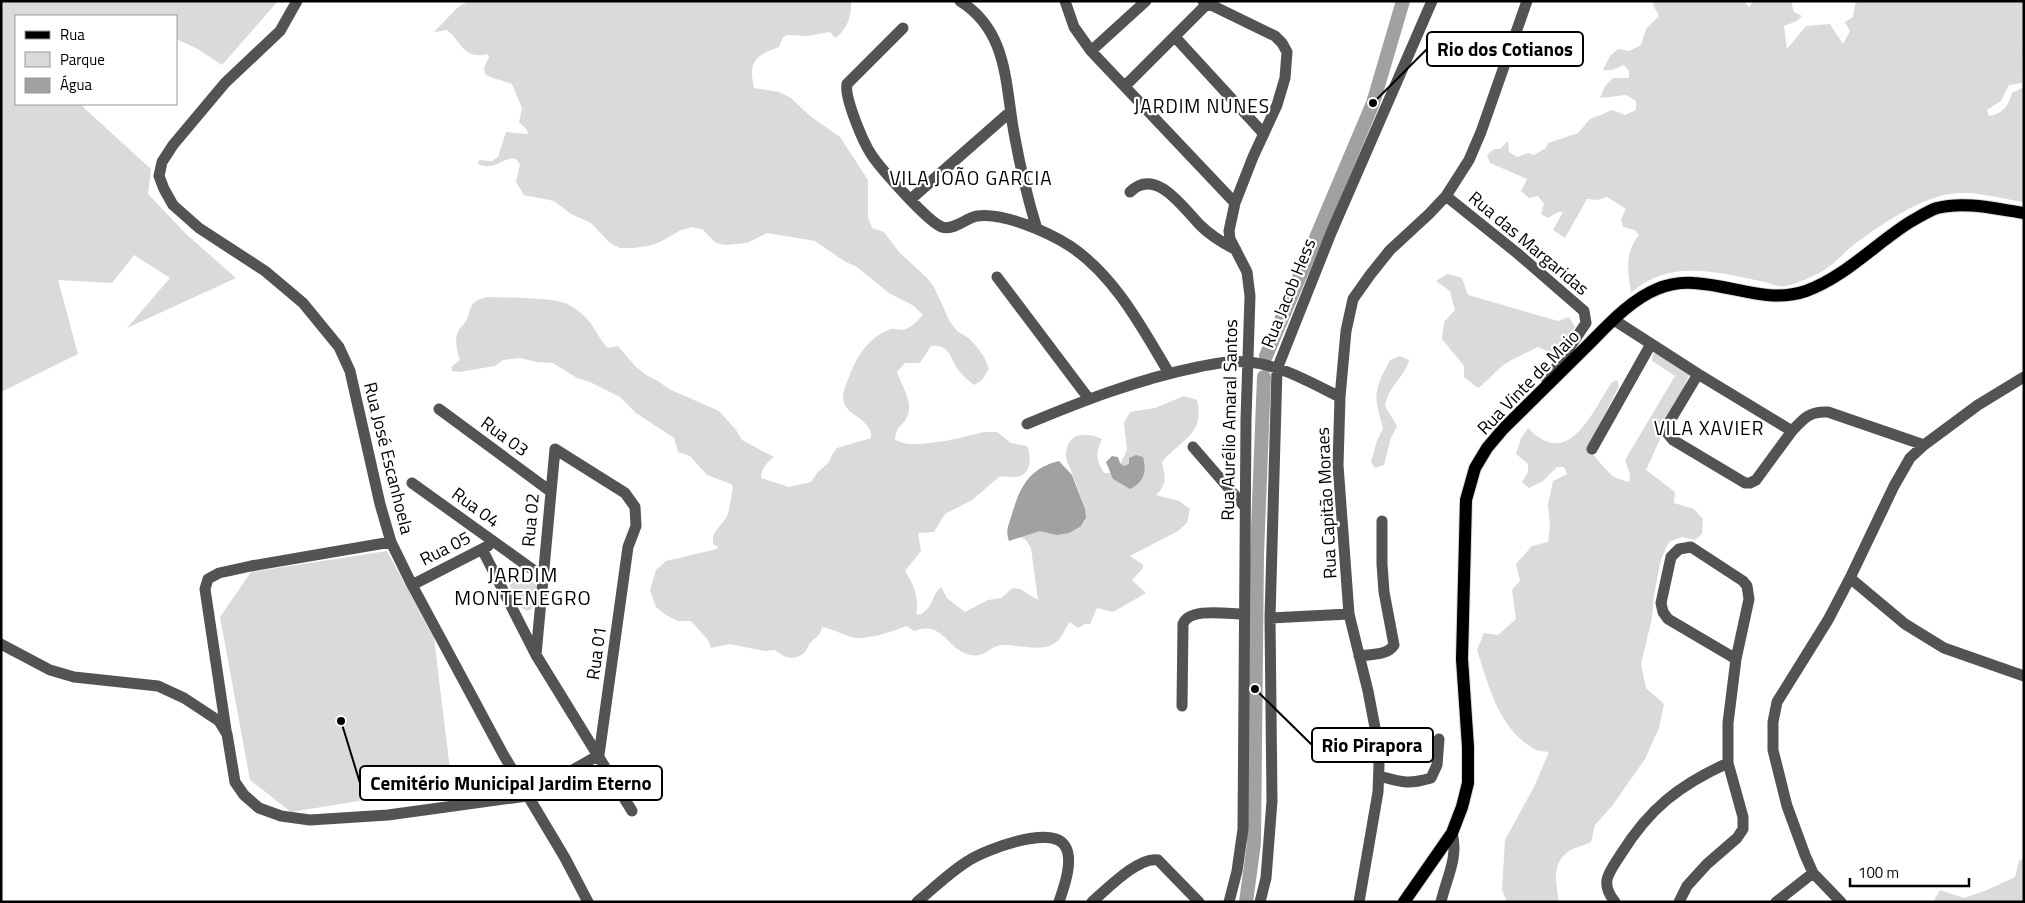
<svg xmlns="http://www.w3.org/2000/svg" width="2025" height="903" viewBox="0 0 2025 903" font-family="'Titillium Web',sans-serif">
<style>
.green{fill:#dadada}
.water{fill:#a1a1a1}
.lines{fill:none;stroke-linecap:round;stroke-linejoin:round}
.river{stroke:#a1a1a1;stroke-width:14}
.major-casing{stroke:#dbdbdb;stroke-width:14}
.minor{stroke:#535353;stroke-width:11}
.major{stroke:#000;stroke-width:12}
.labels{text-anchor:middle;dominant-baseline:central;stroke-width:4.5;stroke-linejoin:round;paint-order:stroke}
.street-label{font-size:18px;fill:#000;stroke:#fff}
.neighbourhood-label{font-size:19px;letter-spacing:1px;fill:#000;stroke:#fff}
.quarter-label{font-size:20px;letter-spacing:1px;fill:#000;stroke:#fff}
.leader{fill:none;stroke:#000;stroke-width:2}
.callout-dot{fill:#000;stroke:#fff;stroke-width:2}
.callout{fill:#fff;stroke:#000;stroke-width:2}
.callout-label{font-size:19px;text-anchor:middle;font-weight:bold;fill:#000}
</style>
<rect width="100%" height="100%" fill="#fff"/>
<path class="green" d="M 1,1 L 278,1 L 222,65 L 196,48 L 176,39 L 176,16 L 16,16 L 16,104 L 82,104 L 84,108 L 151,169 L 148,194 L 186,234 L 236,278 L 127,328 L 170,278 L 134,255 L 112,283 L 58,280 L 78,354 L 1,392 Z
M 469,1 L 851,1 C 852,16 847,30 835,38 L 830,32 L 807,36 L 788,35 L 783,37 L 779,47 C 755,56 748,61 754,88 L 779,92 L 791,98 L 810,116 L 840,137 L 868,180 L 868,217 L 872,228 L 884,232 L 899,252 L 926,277 L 934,287 L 950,322 L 958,332 L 969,338 L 977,347 L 984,357 L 989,369 L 982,380 L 974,385 C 969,381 963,376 959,371 C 950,359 950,344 931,346 L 920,363 L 905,363 L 897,372 C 902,387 915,404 906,419 C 899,430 898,423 895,440 L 907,444 L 920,444 L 946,441 L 984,432 L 997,432 L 1011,443 L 1027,446 C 1032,458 1031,476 1015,477 C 1009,477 1004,476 999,477 L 972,500 L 945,514 L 934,532 L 918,533 L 921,551 L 905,571 C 913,583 920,599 916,614 L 920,615 C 935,606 931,595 941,587 L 947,598 L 965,612 L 988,600 L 1001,598 L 1013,588 L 1020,589 L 1038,600 L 1031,548 L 1026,540 L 1011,533 L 1085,522 C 1085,504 1077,487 1071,470 C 1069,466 1066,460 1066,456 C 1066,433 1085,431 1102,439 C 1095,454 1096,459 1104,473 L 1116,473 L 1127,450 L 1124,423 L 1130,412 L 1155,408 L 1184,396 L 1197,400 C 1205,435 1181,439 1162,462 C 1165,476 1168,484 1156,495 L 1179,501 L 1190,509 L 1187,523 L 1178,531 L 1130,556 L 1143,565 L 1143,568 L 1132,580 L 1146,593 L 1113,612 L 1097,608 L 1090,624 L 1085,624 L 1078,628 L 1070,622 C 1064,629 1063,638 1055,643 C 1041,653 1017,644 1002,645 C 988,646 985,660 967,654 C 946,647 942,620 914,631 L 907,626 C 893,631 871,639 856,638 C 847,637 834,629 822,627 C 820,636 817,636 811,642 C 808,645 807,650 804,653 C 793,662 784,657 775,650 L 765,651 L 729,644 L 711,648 L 708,640 L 691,621 L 678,621 L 666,615 L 656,607 L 650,590 L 656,570 L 666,561 L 717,549 L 718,547 L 713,544 C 711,531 722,526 727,516 C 730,510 731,495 733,487 L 731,484 L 707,475 L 690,456 L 678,452 L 674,438 L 636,413 L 620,397 L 590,382 L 577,378 L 553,363 L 537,362 L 520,358 L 503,360 L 495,366 L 459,372 L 452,371 L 451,367 L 460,360 C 457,351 454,341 458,332 C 460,327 465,324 467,319 C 472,305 471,301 487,297 C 505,298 552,297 567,304 C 572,306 579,311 583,315 C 595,325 598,339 608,348 L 618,346 L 636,367 L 646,375 L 658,381 L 669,389 L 719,411 L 736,430 L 742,440 L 774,457 C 767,462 761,469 761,478 L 789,487 L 811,482 L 817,473 L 829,462 L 833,453 L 837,448 L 871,438 C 873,420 848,416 844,403 C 841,395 846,385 849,377 C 856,358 869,336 891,329 C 895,328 898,330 902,330 C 909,330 918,320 923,315 L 914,306 L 889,293 L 857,267 L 844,261 L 815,241 L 767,233 L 747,243 L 725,245 L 716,243 L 703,230 L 693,227 L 681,230 L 660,242 L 648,246 L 633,248 L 620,248 L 610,243 L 591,223 L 571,214 L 554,201 L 524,195 L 516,182 L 520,164 L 516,159 C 502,156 496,172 478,164 L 479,160 L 492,161 L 498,157 L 506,132 L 528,134 L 527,130 L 519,122 L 522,108 L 512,84 C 505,81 489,78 485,74 L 484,68 L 489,57 L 488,54 C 463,60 462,42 447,30 L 434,32 L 458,7 Z
M 1654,1 L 1744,1 L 1749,7 L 1753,1 L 1791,1 L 1794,12 L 1802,16 L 1797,21 L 1784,26 L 1787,49 L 1806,26 L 1830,24 L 1843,44 L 1850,31 L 1845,22 L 1853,17 L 1855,4 L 1858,1 L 2024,1 L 2022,83 L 2009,85 L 2001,101 L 1987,110 L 1989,116 C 2004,113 2008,106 2012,93 L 2024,87 L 2024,202 C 2004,199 1979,192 1960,193 C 1925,194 1883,223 1856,243 C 1844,252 1834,265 1821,272 C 1810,278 1797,283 1786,286 C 1778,288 1768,282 1760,281 C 1715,272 1669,259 1631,293 C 1628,271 1624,253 1639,235 L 1635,230 L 1623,227 L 1621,219 L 1626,209 L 1607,197 L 1598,200 L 1587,199 L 1565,238 L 1553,230 L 1563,212 L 1558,212 L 1548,218 L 1541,214 L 1544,204 L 1538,196 L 1529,198 L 1521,191 L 1527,179 L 1490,163 L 1487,155 L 1494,149 L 1500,149 L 1508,141 L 1509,152 L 1517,157 L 1528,153 L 1534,155 L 1546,148 L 1548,143 L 1578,133 L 1590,119 L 1603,114 L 1612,110 L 1625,115 L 1636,110 L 1636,101 L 1626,95 L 1600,98 L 1605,86 L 1613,78 L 1629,78 L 1629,71 L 1624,65 L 1612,70 L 1603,70 L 1610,56 L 1618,49 L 1629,51 L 1641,45 L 1646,29 L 1659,16 L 1653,5 Z
M 1447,274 L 1462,278 L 1468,295 L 1558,321 L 1569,317 L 1575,327 L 1554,356 L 1548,357 L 1547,351 L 1538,347 C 1527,353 1516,357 1505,364 C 1495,371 1488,381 1478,388 L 1464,377 L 1464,366 L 1442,339 L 1444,322 L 1455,310 L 1450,291 L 1436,281 Z
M 1657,351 L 1690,373 L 1646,470 L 1675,492 L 1674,503 L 1694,509 L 1703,519 L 1702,534 L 1695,540 L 1682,537 L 1669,542 L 1661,559 L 1654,595 L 1652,618 L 1641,664 L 1646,688 L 1664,704 L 1659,728 L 1645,759 L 1612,806 L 1595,825 L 1591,842 C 1584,846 1575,847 1569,851 C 1551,863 1556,884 1559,902 L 1507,902 L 1502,890 L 1505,840 L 1534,787 L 1549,752 C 1544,751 1538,751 1534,749 C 1498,728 1489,686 1477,650 L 1484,633 L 1498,635 L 1516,619 L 1512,590 L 1520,581 L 1516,564 L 1532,546 L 1548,542 L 1550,525 L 1548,504 L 1553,481 L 1567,474 L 1564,467 L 1557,467 L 1543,481 L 1529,488 L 1522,482 L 1528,472 L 1528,464 L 1516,454 L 1521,438 L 1528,428 C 1569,471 1592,412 1612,382 L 1617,380 L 1619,386 L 1588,447 C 1589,450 1610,475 1614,477 C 1618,479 1624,480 1629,482 L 1630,475 L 1625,460 L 1675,376 L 1652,361 L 1653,354 Z
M 1400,356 L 1409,360 C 1404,379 1389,384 1385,406 L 1397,426 L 1391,438 L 1384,465 L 1375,468 L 1371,462 L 1377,441 L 1383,428 C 1373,395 1374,390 1390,360 Z
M 387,551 L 434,638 L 452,786 L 291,812 L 250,780 L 220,617 L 251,572 Z
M 517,570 L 536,585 L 537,592 L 533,608 L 528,611 L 521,608 L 506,578 L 510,571 Z
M 2024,858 L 2024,902 L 1933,902 L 1940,890 L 1964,898 L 1987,890 L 2015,877 L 2019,861 Z"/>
<path class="water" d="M 1136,455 L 1143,457 C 1147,472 1144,482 1130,489 L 1113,479 L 1106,462 L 1112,456 L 1118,457 L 1120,463 L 1124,466 L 1129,464 L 1129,458 Z
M 1059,461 L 1072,475 L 1085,509 L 1086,518 L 1081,526 L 1069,533 L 1057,535 L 1040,531 L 1009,541 C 1005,531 1009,524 1012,514 C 1020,486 1030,468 1059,461 Z"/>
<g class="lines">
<path class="river" d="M 1266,356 L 1373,103 L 1403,1
M 1246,902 L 1254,843 L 1257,554 L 1264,377"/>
<g class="major-casing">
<path id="major" d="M 1404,902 L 1452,833 L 1462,807 L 1468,783 L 1468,747 L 1462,659 L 1466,500 L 1475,468 L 1487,448 L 1503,429 C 1531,401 1559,374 1587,346 C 1607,326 1630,300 1657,289 C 1669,284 1681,282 1694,283 C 1732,285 1769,304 1806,291 C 1845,277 1875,244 1910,222 C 1919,217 1928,211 1937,208 C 1965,201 1996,209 2024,213"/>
</g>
<path class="minor" d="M 297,1 L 280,31 L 225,83 L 173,145 L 162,162 L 159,176 L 164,189 L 173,205 L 199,228 L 265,271 L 303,303 L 339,347 L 350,371 L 380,504 L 391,542 L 412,585 L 503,754 L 565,858 L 588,902
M 960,1 C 1008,31 1005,83 1014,133 C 1020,166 1027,197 1037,229
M 1065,1 L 1074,27 L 1091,51 L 1235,203
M 1203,1 L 1275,36 L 1282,43 L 1287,52 L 1285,78 L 1277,105 L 1253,157 L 1235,203 L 1229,231 L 1230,239 L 1247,272 L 1250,296 L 1246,419 L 1243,829 L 1237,871 L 1229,902
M 903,28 L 847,84 C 844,97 863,142 871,154 C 880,168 928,222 942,227 C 953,231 966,218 977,216 C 1003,212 1048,232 1070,246 C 1115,276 1142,328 1169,373
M 1175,37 L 1264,134
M 1091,51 L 1146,1
M 1125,86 L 1207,4
M 1130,192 C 1156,166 1183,208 1201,226 C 1211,236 1223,243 1236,250
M 1446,196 L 1517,253 L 1584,311 L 1586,323 L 1547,381
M 911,199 L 1010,112
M 997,277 L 1089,399
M 1614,320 L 1698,374 L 1792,431 C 1804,418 1810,411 1828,412 L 1924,445
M 1698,374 L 1667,426 L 1667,433 L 1673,440 L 1745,483 L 1750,483 L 1756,480 L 1792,431
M 439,409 L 550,491
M 1027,424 C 1082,401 1139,379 1198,367 C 1214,364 1230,360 1247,362 C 1279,364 1311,383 1340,397
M 1193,447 L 1245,507
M 1592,449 L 1651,344
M 412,483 L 543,577
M 482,549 L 536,655 L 632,811
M 1850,578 L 1905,624 L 1944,648 L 2024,676
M 412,585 L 488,546
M 1270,618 L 1349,614
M 1,644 L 50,670 L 74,677 L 158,686 L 184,698 L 219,721 L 227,734 L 235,782 L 244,795 L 259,808 L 281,816 L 310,820 L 388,815 L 527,796 L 599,755 L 628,547 L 636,526 L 635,507 L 625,493 L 555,449 L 536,655
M 1359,656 C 1371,654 1387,656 1394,645 L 1384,592 L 1382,564 L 1382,521
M 1182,706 L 1183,624 C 1189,607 1228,614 1244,614
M 226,730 L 205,589 L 208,579 L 219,573 L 251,566 L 391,542
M 1379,776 C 1401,782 1408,785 1431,778 L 1437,765 L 1439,739
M 917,902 C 934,888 950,872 968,861 C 985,850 1051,824 1065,846 C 1074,860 1064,887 1059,902
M 1092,902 C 1107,889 1139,856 1158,860 L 1199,902
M 1260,902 L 1266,878 L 1272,801 L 1270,618 L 1277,369 L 1331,233 L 1432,1
M 1359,902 L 1378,792 L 1379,765 L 1376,733 L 1368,691 L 1349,614 L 1338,465 L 1340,397 L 1346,331 L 1353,299 L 1370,275 L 1390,250 L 1429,214 L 1446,196 L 1469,160 L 1481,132 L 1527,1
M 1441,902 C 1446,879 1459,857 1452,833
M 1615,902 C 1599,882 1609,873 1621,854 C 1649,809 1679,785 1728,763
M 1679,902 L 1687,886 L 1707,864 L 1737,838 L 1743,829 L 1743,817 L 1728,763 L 1728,723 L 1736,659 L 1749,599 L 1747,586 L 1743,581 L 1691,547 L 1679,549 L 1671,557 L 1661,603 L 1663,612 L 1668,619 L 1736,659
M 1776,902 L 1813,873
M 1841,902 L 1813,873 L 1805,855 L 1787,806 L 1773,750 L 1773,722 L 1777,702 L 1828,620 L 1850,578 L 1894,486 L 1910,458 L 1924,445 L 1978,405 L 2024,377"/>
<use href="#major" class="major"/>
</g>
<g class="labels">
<g class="street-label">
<text transform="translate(1529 243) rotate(40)">Rua das Margaridas</text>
<text transform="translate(1288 293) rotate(-68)">Rua Jacob Hess</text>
<text transform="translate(1528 382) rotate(-46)">Rua Vinte de Maio</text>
<text transform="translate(1229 420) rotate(-89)">Rua Aurélio Amaral Santos</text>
<text transform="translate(505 436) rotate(36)">Rua 03</text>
<text transform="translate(389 458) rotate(76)">Rua José Escanhoela</text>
<text transform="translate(1326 503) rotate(-93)">Rua Capitão Moraes</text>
<text transform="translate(476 507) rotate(36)">Rua 04</text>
<text transform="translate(530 520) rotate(-85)">Rua 02</text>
<text transform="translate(445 548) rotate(-27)">Rua 05</text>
<text transform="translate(596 653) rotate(-82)">Rua 01</text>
</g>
<g class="neighbourhood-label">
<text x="1202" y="105">JARDIM NUNES</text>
<text x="971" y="177">VILA JOÃO GARCIA</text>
<text x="1709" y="427">VILA XAVIER</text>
</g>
<g class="quarter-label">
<text x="523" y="574">JARDIM<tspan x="523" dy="23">MONTENEGRO</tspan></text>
</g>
</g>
<path class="leader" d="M1373 103L1427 49M1255 689L1312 745M341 721L360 783"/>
<g class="callout-dot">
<circle cx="1373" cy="103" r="5"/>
<circle cx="1255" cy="689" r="5"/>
<circle cx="341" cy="721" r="5"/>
</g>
<g class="callout">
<rect x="1427" y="32" width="156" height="34" rx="5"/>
<rect x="1312" y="728" width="121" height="34" rx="5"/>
<rect x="360" y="766" width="302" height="34" rx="5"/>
</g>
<g class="callout-label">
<text x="1505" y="56">Rio dos Cotianos</text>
<text x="1372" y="752">Rio Pirapora</text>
<text x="511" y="790">Cemitério Municipal Jardim Eterno</text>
</g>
<rect width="2025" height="903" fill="none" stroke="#000000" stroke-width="5"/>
<rect x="15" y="15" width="162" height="90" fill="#ffffff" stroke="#999999"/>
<rect x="25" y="31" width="25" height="8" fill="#000000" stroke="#999999"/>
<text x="60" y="40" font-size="15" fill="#000000">Rua</text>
<rect x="25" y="52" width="25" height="15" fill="#dadada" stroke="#999999"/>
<text x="60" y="65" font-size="15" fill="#000000">Parque</text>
<rect x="25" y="78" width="25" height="15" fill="#a1a1a1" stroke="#999999"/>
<text x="60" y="90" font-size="15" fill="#000000">Água</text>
<path d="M1850 878v8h119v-8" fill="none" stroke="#000000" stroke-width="2.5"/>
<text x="1858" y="878" font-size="15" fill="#000000" stroke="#ffffff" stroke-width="4" paint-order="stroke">100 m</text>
</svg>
